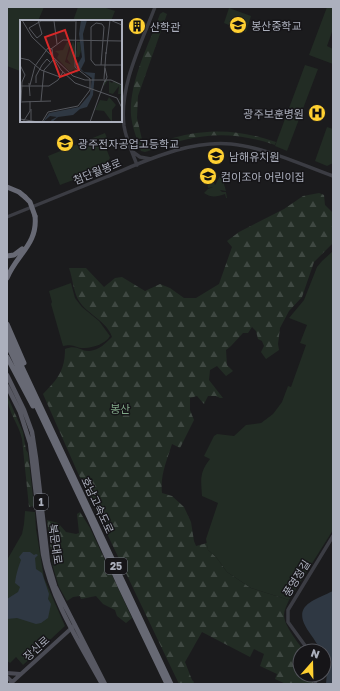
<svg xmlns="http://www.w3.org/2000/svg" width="340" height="691" viewBox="0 0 340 691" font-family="'Golos Text','Noto Sans KR',sans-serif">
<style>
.forest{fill:url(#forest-firs)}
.green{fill:#222c24}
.water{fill:#2f3843}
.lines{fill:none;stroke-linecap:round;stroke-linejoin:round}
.tertiary{stroke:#3b3c43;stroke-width:3.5}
.secondary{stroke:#494a53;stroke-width:4}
.primary{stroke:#575862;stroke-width:4.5}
.motorway{stroke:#676974;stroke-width:5}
.motorway-bridge{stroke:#676974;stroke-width:5}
.labels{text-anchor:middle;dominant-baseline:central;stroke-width:3;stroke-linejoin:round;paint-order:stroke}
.shield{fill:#161518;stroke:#7f828c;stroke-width:1}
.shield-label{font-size:10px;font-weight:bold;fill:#acb0bd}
.poi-label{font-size:11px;fill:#acb0bd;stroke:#161518;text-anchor:start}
.street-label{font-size:11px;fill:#acb0bd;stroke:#161518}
.park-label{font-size:11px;fill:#82a989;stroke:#161518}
.inset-road{fill:none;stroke:#55575d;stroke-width:1}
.view{fill:#d62828;fill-opacity:0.15;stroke:#d62828;stroke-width:2}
.inset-edge{fill:none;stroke:#acb0bd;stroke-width:2}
</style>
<defs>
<pattern id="forest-firs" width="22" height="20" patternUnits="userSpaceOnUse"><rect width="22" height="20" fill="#222c24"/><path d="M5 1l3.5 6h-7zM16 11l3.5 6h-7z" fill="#3f4842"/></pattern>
</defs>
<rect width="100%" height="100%" fill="#1b1b1d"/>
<path class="forest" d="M 163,12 L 167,14 L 138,96 L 137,118 L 144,148 C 154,145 163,141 173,138 C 210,128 240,130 276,142 L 275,145 C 224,128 194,135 145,152 L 141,151 C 137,139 132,127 131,115 C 129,82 149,44 160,14 Z
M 319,193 L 324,195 L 325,205 L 333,213 L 333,243 L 314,262 L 302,297 L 289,311 L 280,328 L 278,344 L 279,350 L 266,359 L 261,352 L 264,346 L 262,341 L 258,339 L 256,331 L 252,327 L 248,333 L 243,333 L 231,346 L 226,350 L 227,365 L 233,371 L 226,376 L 217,366 L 210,370 L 209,380 L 223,398 L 220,398 L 216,396 L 208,396 L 204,404 L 197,396 L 190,398 L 190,410 L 194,420 L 180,448 L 172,444 C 167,460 160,475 162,493 L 172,496 L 184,507 L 191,522 L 194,541 L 196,546 L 207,543 L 208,550 L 216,557 L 227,572 L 251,588 L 289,600 C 287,605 284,610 284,615 C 284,626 298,642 304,651 L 300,651 L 300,675 L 314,675 L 313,684 L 286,684 L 275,679 L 277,674 L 260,666 L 264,654 L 254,649 L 250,657 L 202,632 L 185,662 L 192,680 L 194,682 L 193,684 L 179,684 L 77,471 L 43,394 C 58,379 65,370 65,349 C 78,344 80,352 90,351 C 99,350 106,343 112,337 C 107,321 88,315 79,301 C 73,291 73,279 69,268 L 86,268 L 104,287 L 115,278 L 122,277 L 145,291 L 160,284 L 170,288 L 184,298 L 196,298 L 219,284 L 232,247 L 227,241 L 239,232 L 284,209 L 303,196 Z
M 7,395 L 23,432 L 26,450 L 28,453 L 34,506 L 29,507 L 22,439 C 19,424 7,411 7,395 Z
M 80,512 L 90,528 L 132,618 L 126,623 L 117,616 L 115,610 L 103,604 L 96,596 L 81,599 L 80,596 L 73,597 L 67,601 L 59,587 L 53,567 L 47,520 L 58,523 L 66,532 L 76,534 L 79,533 L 77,514 Z"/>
<path class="green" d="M 7,7 L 44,7 L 38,21 L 21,21 L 20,71 L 7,66 Z
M 78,7 L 103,7 L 115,11 L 111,21 L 73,21 Z
M 327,7 L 333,7 L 333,29 L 327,46 L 333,49 L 333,64 L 309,55 Z
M 229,8 L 251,16 L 246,32 L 224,23 Z
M 305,65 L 318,69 L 287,151 L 275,146 Z
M 327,127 L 333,129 L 333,163 L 327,166 L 315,161 Z
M 105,133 L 110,146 L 106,148 L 110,158 L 108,161 L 110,166 L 60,185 L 48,156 Z
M 220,176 L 227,179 L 224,184 L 226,191 L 220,190 L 222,192 L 226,192 L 227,198 L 226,198 L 225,194 C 217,197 211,198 204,193 L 208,189 L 213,187 L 208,188 L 207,181 L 213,180 L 215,185 Z
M 333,251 L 333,530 L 289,600 L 251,588 L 227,572 L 216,557 L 208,550 L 206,539 L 218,503 L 202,496 C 201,480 199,473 210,459 L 204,456 L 214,436 L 217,434 L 234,436 L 246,425 L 261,423 L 273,414 L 282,402 L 288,386 L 291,387 L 306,345 L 300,343 L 307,325 L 289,318 L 304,300 L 317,267 L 322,261 Z
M 71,283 L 75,298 L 82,307 L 99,321 L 110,336 C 107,343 93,348 85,348 C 76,349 75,343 63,346 L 51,304 L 52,302 L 49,291 Z
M 25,511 L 35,512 L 36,529 L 44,578 L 65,626 L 23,665 L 16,657 L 10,663 L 7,661 L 7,560 L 22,534 L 24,524 Z"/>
<path class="water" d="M 23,552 L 30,552 L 34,555 L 36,554 L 38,555 L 35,558 L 36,569 L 42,573 L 49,594 L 48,599 L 51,604 L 48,618 L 41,623 L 36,624 L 17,618 L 7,619 L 7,599 L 18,592 L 20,587 L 15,583 C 16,574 18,568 21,560 L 19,557 Z
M 333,591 L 333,684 L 326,684 L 327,671 L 324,661 L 324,651 L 320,651 C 318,644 313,638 309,632 C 291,606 312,601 333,591 Z"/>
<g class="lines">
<path class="tertiary" d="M 133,152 L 140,157 L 151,159
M 137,165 C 132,152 126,139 124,126 C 119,86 141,44 155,7
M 7,217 C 40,204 73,190 106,177 C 146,161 188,140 231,144 C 264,147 302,165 333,176
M 309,651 L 288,622 L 288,610 L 333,536
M 315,684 L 317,675"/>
<path class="secondary" d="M 7,673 L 20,674
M 7,677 L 12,682
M 10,684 L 75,625"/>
<path class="primary" d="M 7,375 L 24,410 L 32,432 L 36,458 L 48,562 L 55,586 L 105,684
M 7,386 L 20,412 L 30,443 L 43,554 C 52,601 79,642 102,684"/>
<path class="motorway" d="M 7,187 L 19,192 L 25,197
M 7,256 L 14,255 L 22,249
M 7,278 C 17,254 38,244 35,216
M 7,324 L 24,363
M 7,335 L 171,684
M 7,344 L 89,517 L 120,586 L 167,684
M 7,357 L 33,406"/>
<path class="motorway-bridge" d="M 25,197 L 30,202 L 35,216"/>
</g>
<defs>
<g id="school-disc" transform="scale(0.9)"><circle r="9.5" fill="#ffd031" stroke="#161518"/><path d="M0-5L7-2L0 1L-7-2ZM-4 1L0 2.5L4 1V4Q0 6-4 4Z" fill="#111"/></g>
<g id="building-disc" transform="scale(0.9)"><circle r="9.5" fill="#ffd031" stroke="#161518"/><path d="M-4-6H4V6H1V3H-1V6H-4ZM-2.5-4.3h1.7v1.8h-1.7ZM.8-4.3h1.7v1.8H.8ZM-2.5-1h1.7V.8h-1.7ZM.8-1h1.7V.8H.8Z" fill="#111"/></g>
<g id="hospital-disc" transform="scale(0.9)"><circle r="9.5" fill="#ffd031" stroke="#161518"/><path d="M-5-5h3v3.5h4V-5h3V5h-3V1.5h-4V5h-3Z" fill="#111"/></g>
</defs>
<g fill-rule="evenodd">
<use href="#school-disc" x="238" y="25"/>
<use href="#building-disc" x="137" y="26"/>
<use href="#hospital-disc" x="317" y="113"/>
<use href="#school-disc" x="65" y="143"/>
<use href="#school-disc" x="216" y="156"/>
<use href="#school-disc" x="208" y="176"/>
</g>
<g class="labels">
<g class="shield">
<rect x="34" y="494" width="14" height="16" rx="3"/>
<rect x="105" y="558" width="22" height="16" rx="3"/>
</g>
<g class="shield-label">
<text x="41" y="502">1</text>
<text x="116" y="566">25</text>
</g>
<g class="poi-label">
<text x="251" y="25">봉산중학교</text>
<text x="150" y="26">산학관</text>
<text x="304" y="113" text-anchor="end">광주보훈병원</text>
<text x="78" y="143">광주전자공업고등학교</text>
<text x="229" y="156">남해유치원</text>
<text x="221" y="176">컴이조아 어린이집</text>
</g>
<g class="street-label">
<text transform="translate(97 171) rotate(-22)">첨단월봉로</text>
<text transform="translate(98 505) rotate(65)">호남고속도로</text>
<text transform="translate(56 544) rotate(82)">북문대로</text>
<text transform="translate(296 578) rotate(-58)">풍영정길</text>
<text transform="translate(36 648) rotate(-42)">장신로</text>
</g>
<g class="park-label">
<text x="120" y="408">봉산</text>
</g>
</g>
<g transform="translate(20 20)">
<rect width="102" height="102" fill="#1b1b1d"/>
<path d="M 47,22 L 50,24 L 45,42 L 55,46 L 58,52 L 57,54 L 54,49 L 50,52 L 37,38 L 39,34 L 35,31 L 43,30 ZM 84,60 L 90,60 L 95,61 L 102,65 L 102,81 L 99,80 L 101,74 L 98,74 L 99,66 L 93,74 L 89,73 L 89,61 L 92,63 L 94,61 L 88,60 L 84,66 ZM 89,77 L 96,85 L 92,90 L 92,102 L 84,91 L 75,90 L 80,80 L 87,81 Z" fill="#222c24"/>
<path d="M 53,21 L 57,32 L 57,22 L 60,22 L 61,31 L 59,37 L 56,37 L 55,46 L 52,46 L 47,39 Z" fill="#222c24"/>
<path d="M 61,0 L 67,0 L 63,14 L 65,41 L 61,49 L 64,52 L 75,53 L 73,75 L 67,87 L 60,89 L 53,95 L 38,97 L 32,102 L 31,100 L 37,97 L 30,96 L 23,102 L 29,93 L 59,87 L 70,74 L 72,58 L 56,47 L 62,37 L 59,14 Z" fill="#2f3843"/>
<path class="inset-road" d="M 2,0 L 12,17 L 53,56 L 65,60 L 91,60 L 102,65M 18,0 L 22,14M 34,1 L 37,24M 22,14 L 17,18 L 9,8 L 21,1 L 55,1M 31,29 L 43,20 L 102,21M 86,34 L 90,0 L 102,5M 0,38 L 9,40 L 21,50 L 40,57M 35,40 L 41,50 L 55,63 L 97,78 L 102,88M 0,45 L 5,55 L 2,62 L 1,81M 81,45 L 84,7 L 82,4 L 76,3 L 71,7 L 71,40 L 75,45 L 84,45M 84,45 L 102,45M 85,48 L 87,57 L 85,62M 84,59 L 86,32M 9,63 L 10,76M 16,63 L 16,56 L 22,45 L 27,39 L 30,42M 10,65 L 15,46 L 28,28 L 32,29 L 33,37M 0,66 L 29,66 L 38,60 L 43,52M 21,81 L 24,50 L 34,39M 0,82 L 31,81M 11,89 L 11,102M 0,99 L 18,102M 3,102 L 10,91 L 10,81M 22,102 L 28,92 L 58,86 L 70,70 L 70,59 L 55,47 L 56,0M 70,102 L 85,60"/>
<path class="view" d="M 45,10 L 59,50 L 40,57 L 25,17 Z"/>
<rect width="102" height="102" class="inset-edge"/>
</g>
<rect width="340" height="691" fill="none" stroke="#acb0bd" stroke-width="16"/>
<g transform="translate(312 663) rotate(20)"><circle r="19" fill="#161518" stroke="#52535a"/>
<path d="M0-3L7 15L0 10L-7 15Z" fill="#ffd031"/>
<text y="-6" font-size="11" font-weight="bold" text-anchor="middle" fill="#acb0bd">N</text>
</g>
</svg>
